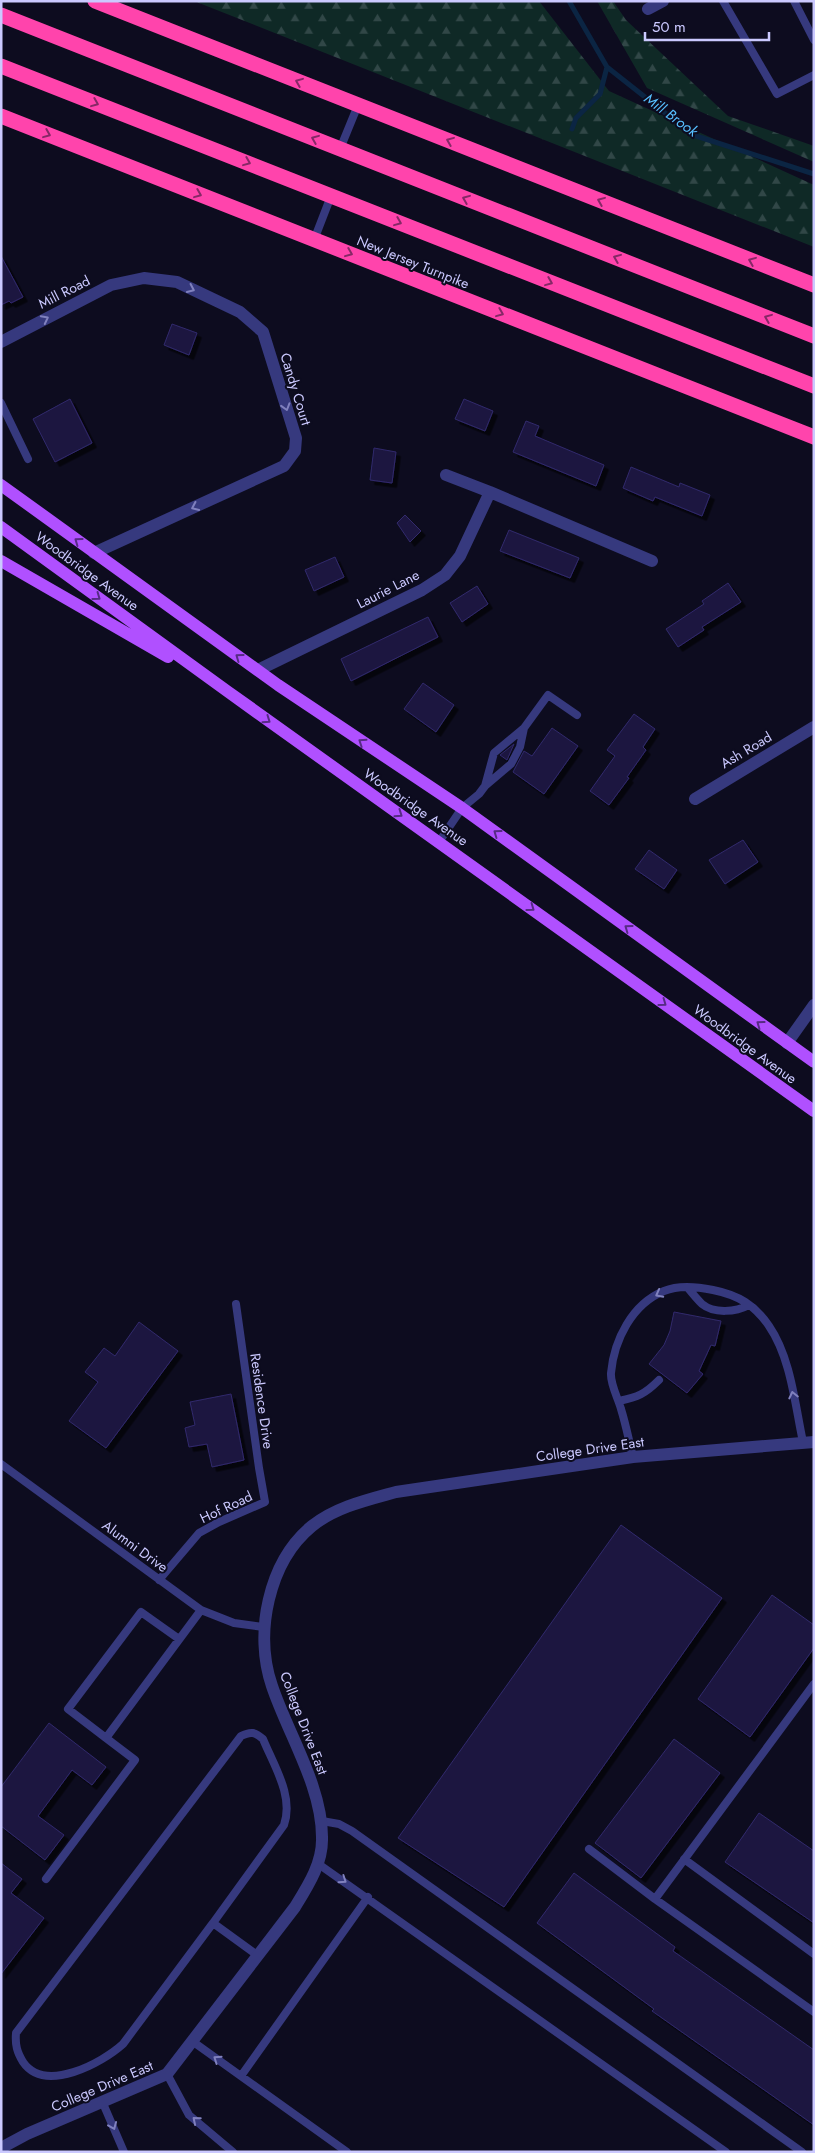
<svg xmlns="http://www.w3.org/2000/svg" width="815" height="2153" viewBox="0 0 815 2153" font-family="Jost,sans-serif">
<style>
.forest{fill:url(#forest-firs)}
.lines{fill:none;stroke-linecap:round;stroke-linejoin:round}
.stream{stroke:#0b2543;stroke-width:5}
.building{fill:#1c1840;stroke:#31296c;filter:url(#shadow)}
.service{stroke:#36397e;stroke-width:8}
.minor{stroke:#36397e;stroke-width:12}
.primary{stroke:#b050ff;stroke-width:12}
.motorway{stroke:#ff44ac;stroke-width:15}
.oneway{stroke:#862866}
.oneway2{stroke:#8081be}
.oneway3{stroke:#562b84}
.labels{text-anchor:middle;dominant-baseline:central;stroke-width:4;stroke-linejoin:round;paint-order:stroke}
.street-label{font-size:14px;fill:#cbc9ff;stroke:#0d0c1f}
.water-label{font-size:15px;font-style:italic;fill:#57bfff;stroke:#0d0c1f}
</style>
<defs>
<pattern id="forest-firs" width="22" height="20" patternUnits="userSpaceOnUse" patternTransform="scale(1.25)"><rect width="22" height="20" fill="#0f2926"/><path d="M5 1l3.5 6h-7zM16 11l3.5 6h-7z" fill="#314747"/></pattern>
<filter id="shadow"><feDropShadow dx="4.5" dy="4.5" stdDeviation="0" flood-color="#0009"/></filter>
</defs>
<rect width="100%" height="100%" fill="#0d0c1f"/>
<path class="forest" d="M 194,1 L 539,1 L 609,91 L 814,185 L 814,247 Z
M 597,1 L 613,1 L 626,20 L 728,116 L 814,146 L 814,162 L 647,88 Z"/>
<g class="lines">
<path class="stream" d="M 569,1 L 607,67 L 693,135 L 814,174
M 572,129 L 576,118 L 600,94 L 607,67"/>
</g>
<path class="building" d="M 1,256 L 23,297 L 11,303 L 9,301 L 1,305 Z
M 172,324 L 197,333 L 189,355 L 164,345 Z
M 70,399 L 92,443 L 55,462 L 33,419 Z
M 464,399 L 493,411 L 485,431 L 455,419 Z
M 526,421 L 539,426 L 535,436 L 604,465 L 596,486 L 513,452 Z
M 374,448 L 396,452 L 392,483 L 370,480 Z
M 631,467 L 679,487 L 680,483 L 710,495 L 702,516 L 655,497 L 653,501 L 623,488 Z
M 405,515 L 421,531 L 410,542 L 397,523 Z
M 509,530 L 579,558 L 570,578 L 500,551 Z
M 335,557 L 344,577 L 314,591 L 305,570 Z
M 728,583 L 741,602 L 702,627 L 704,630 L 678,647 L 666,629 L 704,604 L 702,601 Z
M 477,586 L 488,604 L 462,622 L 450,603 Z
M 428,617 L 438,637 L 351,681 L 341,659 Z
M 423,683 L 454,705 L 436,732 L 404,709 Z
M 634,714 L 655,729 L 643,747 L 646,750 L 627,777 L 629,778 L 609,805 L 590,791 L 615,756 L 607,750 Z
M 552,728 L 578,746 L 544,794 L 513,772 L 524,751 L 532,756 Z
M 514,744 L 507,760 L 500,755 Z
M 743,840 L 758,862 L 725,884 L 709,860 Z
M 649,850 L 677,870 L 664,889 L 635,869 Z
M 674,1312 L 721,1321 L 715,1346 L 711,1345 L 699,1371 L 703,1374 L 687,1393 L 649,1364 L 664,1345 L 670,1331 Z
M 139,1322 L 178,1351 L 106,1448 L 69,1421 L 98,1382 L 85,1372 L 104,1348 L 115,1356 Z
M 231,1394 L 244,1460 L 212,1467 L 207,1444 L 189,1447 L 185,1428 L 195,1425 L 190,1402 Z
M 621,1525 L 722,1598 L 504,1907 L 398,1838 Z
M 772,1595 L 814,1625 L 814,1648 L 750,1737 L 698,1699 Z
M 49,1723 L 106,1767 L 92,1785 L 72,1770 L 38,1816 L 64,1835 L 45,1860 L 1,1826 L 1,1787 Z
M 674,1739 L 720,1773 L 641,1878 L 595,1843 Z
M 759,1813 L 814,1851 L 814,1923 L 725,1862 Z
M 1,1863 L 22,1879 L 11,1893 L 44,1918 L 1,1974 Z
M 574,1873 L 675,1947 L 673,1951 L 814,2050 L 814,2125 L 652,2011 L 654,2009 L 537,1923 Z"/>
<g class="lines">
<path class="service" d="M 723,1 L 777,94 L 814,75
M 794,1 L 814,40
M 340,149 L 358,105
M 314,240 L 331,196
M 1,403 L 28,459
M 485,786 L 511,764 L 520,747 L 524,728 L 548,695 L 577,715
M 439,842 L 462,808 L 479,794 L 485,786 L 494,753 L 524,728
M 688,1288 C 692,1293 697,1299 702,1304 C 714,1314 736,1312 749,1305
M 619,1401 C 638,1397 645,1394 659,1380
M 633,1457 C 629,1441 626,1425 621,1409 C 618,1398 610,1384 611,1373 C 614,1340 632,1304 664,1291 C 678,1285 699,1287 713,1290 C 738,1295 755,1305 769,1326 C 791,1358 795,1405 803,1442
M 1,1464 L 201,1610 L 234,1623 L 263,1627
M 159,1580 L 199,1533 L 219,1522 L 265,1502 L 259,1468 L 236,1304
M 179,1639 L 141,1612 L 68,1709 L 106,1738 L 201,1610
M 322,1821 L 339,1824 L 352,1831 L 802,2152
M 589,1849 L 655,1899 L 814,2012
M 684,1859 L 814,1954
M 317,1863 L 726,2152
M 46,1879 L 135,1760 L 106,1738
M 655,1899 L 814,1684
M 213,1923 L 123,2044 C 102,2063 45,2094 23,2062 C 17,2052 15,2045 16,2033 L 241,1736 C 251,1731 255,1732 263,1739 C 274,1766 294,1796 284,1825 L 213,1923 L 257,1955
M 192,2041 L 347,2152
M 167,2074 L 189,2115 L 233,2152
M 241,2076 L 368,1897
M 102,2101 L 124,2152"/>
<path class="minor" d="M 648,9 L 663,1
M 1,342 L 111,285 L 144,278 L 177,282 L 240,312 L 263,332 L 296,438 L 295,451 L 284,466 L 94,553
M 446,475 L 490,492 L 652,561
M 258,670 L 422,590 L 445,575 L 460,556 L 490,492
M 695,799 L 814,727
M 787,1043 L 814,1005
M 1,2148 L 27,2134 L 167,2074 L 295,1907 C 308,1886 323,1863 322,1837 C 322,1786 288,1734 272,1686 C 254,1634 268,1562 312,1526 C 336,1507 367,1500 396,1492 L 633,1457 L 814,1442"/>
<path class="primary" d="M 1,485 L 278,685 L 462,808 L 814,1062
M 1,527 L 227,691 L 814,1111
M 1,561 L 168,657"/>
<path class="motorway" d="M 95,1 L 814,285
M 1,15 L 814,336
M 1,66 L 814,386
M 1,116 L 814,437"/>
</g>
<defs><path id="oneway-chevron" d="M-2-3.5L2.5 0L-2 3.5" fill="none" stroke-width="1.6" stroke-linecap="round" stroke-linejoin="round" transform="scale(1.25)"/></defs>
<g class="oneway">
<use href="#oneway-chevron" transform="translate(299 82) rotate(-158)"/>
<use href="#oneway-chevron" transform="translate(95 103) rotate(22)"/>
<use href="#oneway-chevron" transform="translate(47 134) rotate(22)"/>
<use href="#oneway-chevron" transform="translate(315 139) rotate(-158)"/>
<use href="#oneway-chevron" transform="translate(450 141) rotate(-158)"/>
<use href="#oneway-chevron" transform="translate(247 162) rotate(22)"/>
<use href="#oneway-chevron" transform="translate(198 194) rotate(22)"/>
<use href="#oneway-chevron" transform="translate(466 199) rotate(-158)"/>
<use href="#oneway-chevron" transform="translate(601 201) rotate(-158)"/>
<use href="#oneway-chevron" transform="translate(398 222) rotate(22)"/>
<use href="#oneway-chevron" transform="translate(349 253) rotate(22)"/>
<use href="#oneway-chevron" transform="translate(617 258) rotate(-158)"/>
<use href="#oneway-chevron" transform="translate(752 261) rotate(-158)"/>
<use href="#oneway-chevron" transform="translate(549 282) rotate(22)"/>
<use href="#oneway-chevron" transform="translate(500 313) rotate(22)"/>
<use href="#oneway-chevron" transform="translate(768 318) rotate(-158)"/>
</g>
<g class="oneway2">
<use href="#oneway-chevron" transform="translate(191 289) rotate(25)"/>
<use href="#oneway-chevron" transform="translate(45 319) rotate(-27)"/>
<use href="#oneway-chevron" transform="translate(286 407) rotate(73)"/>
<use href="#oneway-chevron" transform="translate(195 507) rotate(155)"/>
<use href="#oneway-chevron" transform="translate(659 1294) rotate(152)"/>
<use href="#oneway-chevron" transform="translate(793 1395) rotate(-103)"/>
<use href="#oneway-chevron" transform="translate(343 1880) rotate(34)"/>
<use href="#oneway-chevron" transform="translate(217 2059) rotate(-145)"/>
<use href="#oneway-chevron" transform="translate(196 2120) rotate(-140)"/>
<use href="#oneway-chevron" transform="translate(113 2126) rotate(67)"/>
</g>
<g class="oneway3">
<use href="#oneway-chevron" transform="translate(78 541) rotate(-144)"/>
<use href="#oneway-chevron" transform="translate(97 597) rotate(36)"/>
<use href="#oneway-chevron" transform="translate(239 657) rotate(-144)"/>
<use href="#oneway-chevron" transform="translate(267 720) rotate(35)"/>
<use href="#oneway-chevron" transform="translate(362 742) rotate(-146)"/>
<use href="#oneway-chevron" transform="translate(399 814) rotate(35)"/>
<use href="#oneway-chevron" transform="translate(497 833) rotate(-144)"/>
<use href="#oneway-chevron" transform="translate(531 908) rotate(36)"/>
<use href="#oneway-chevron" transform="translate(628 928) rotate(-144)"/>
<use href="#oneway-chevron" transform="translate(663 1003) rotate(36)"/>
<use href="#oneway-chevron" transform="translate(760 1024) rotate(-144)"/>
</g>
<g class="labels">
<g class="street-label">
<text transform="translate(413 262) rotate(22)">New Jersey Turnpike</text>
<text transform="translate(64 292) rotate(-27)">Mill Road</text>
<text transform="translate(296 389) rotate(73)">Candy Court</text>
<text transform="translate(87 571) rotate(36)">Woodbridge Avenue</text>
<text transform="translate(388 589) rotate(-27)">Laurie Lane</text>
<text transform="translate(746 750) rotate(-31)">Ash Road</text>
<text transform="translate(416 807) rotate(35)">Woodbridge Avenue</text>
<text transform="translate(745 1044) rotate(36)">Woodbridge Avenue</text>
<text transform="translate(262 1401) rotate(82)">Residence Drive</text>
<text transform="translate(590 1449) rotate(-8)">College Drive East</text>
<text transform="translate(226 1507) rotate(-25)">Hof Road</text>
<text transform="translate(135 1546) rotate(36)">Alumni Drive</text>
<text transform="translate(304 1723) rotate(69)">College Drive East</text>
<text transform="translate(102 2086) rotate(-23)">College Drive East</text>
</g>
<g class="water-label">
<text transform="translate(671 115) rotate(36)">Mill Brook</text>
</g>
</g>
<rect width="815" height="2153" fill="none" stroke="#cbc9ff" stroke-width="5"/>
<path d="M645 32v8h124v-8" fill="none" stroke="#cbc9ff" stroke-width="2.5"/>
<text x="652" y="32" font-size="15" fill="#cbc9ff" stroke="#0d0c1f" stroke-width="4" paint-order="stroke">50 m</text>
</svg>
